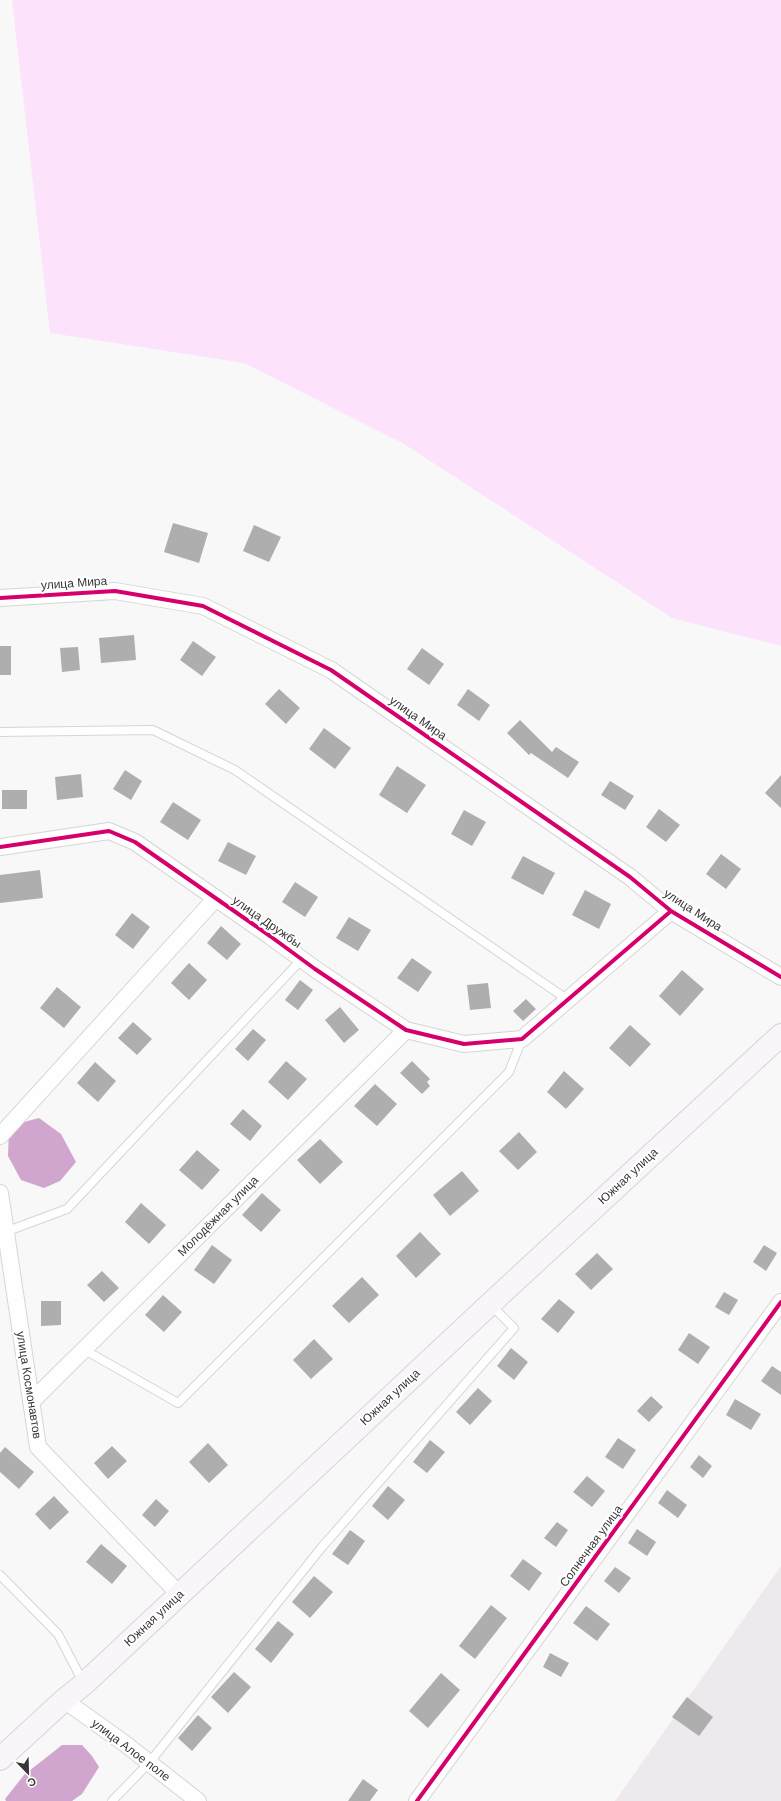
<svg xmlns="http://www.w3.org/2000/svg" width="781" height="1801" viewBox="0 0 781 1801" font-family="Helvetica,sans-serif">
<style>
.built{fill:#ede9ed}
.green{fill:#fce3fb}
.water{fill:#d0a6cf}
.building{fill:#afaeaf}
.lines{fill:none;stroke-linecap:round;stroke-linejoin:round}
.service-casing{stroke:#d6d5d6;stroke-width:10}
.minor-casing{stroke:#d6d5d6;stroke-width:18}
.secondary-casing{stroke:#d6d5d6;stroke-width:24}
.service{stroke:#fefefe;stroke-width:8}
.minor{stroke:#fefefe;stroke-width:16}
.secondary{stroke:#faf5fa;stroke-width:22}
.cycleway-casing{stroke:#fff;stroke-width:6}
.cycleway{stroke:#d6006c;stroke-width:4}
.labels{text-anchor:middle;dominant-baseline:central;stroke-width:4;stroke-linejoin:round;paint-order:stroke}
.street-label{font-size:12px;fill:#373637;stroke:#fff}
</style>
<rect width="100%" height="100%" fill="#f9f8f9"/>
<path class="built" d="M 781,1566 L 781,1801 L 615,1801 Z"/>
<path class="green" d="M 12,0 L 781,0 L 781,646 L 672,618 L 404,444 L 244,363 L 50,333 Z"/>
<path class="water" d="M 39,1118 L 61,1134 L 76,1162 L 60,1181 L 44,1188 L 21,1180 L 8,1156 L 9,1126 Z
M 62,1745 L 82,1745 L 92,1756 L 99,1767 L 82,1794 L 72,1801 L 6,1801 L 5,1799 L 24,1775 Z"/>
<path class="building" d="M 173,523 L 208,533 L 199,563 L 164,552 Z
M 254,525 L 281,537 L 269,562 L 243,551 Z
M 134,635 L 136,660 L 101,663 L 99,638 Z
M 193,641 L 216,657 L 202,676 L 180,660 Z
M 0,646 L 11,646 L 11,675 L 0,675 Z
M 78,647 L 80,670 L 62,672 L 60,648 Z
M 422,648 L 444,664 L 429,685 L 407,669 Z
M 279,689 L 300,708 L 286,724 L 265,704 Z
M 468,689 L 490,705 L 479,721 L 457,705 Z
M 520,720 L 552,752 L 556,747 L 579,762 L 568,778 L 531,753 L 529,755 L 507,733 Z
M 324,728 L 351,748 L 335,769 L 309,749 Z
M 397,766 L 426,785 L 407,813 L 379,795 Z
M 125,770 L 142,781 L 131,800 L 113,789 Z
M 81,774 L 83,797 L 57,800 L 55,777 Z
M 781,775 L 781,808 L 765,793 Z
M 610,781 L 634,796 L 625,810 L 601,795 Z
M 2,790 L 27,790 L 27,809 L 2,809 Z
M 173,802 L 201,820 L 188,840 L 160,822 Z
M 659,809 L 680,825 L 666,842 L 646,827 Z
M 464,810 L 486,822 L 472,846 L 451,834 Z
M 228,842 L 256,856 L 246,875 L 218,861 Z
M 721,854 L 741,869 L 726,889 L 706,874 Z
M 523,856 L 555,873 L 543,895 L 511,878 Z
M 40,870 L 43,898 L 0,903 L 0,875 Z
M 295,882 L 318,897 L 305,917 L 282,902 Z
M 585,890 L 611,904 L 599,929 L 572,915 Z
M 132,913 L 150,927 L 133,949 L 115,935 Z
M 349,917 L 371,930 L 358,951 L 336,938 Z
M 221,926 L 241,944 L 227,960 L 207,943 Z
M 412,958 L 432,972 L 418,992 L 397,978 Z
M 189,963 L 207,980 L 189,1000 L 171,983 Z
M 682,970 L 704,989 L 680,1016 L 659,996 Z
M 300,980 L 313,990 L 298,1010 L 285,1000 Z
M 488,983 L 491,1008 L 470,1010 L 467,985 Z
M 57,987 L 81,1007 L 64,1028 L 40,1008 Z
M 526,999 L 536,1009 L 523,1021 L 513,1011 Z
M 340,1007 L 359,1030 L 344,1043 L 325,1020 Z
M 133,1022 L 152,1039 L 137,1055 L 118,1038 Z
M 630,1025 L 651,1044 L 630,1067 L 609,1048 Z
M 253,1029 L 266,1040 L 248,1061 L 235,1049 Z
M 286,1061 L 307,1079 L 288,1100 L 268,1082 Z
M 412,1061 L 430,1079 L 427,1082 L 430,1086 L 422,1094 L 400,1073 Z
M 95,1062 L 116,1081 L 98,1102 L 77,1083 Z
M 564,1071 L 584,1089 L 566,1109 L 547,1092 Z
M 375,1084 L 397,1104 L 377,1126 L 354,1106 Z
M 243,1109 L 262,1126 L 250,1141 L 230,1124 Z
M 519,1132 L 537,1152 L 518,1170 L 499,1151 Z
M 320,1139 L 343,1162 L 320,1184 L 297,1160 Z
M 197,1150 L 220,1170 L 202,1190 L 179,1170 Z
M 462,1171 L 479,1191 L 450,1216 L 433,1195 Z
M 262,1193 L 281,1210 L 261,1232 L 242,1215 Z
M 141,1203 L 166,1225 L 149,1244 L 125,1222 Z
M 420,1232 L 441,1254 L 416,1278 L 396,1256 Z
M 212,1245 L 232,1260 L 214,1284 L 194,1270 Z
M 764,1245 L 777,1253 L 766,1271 L 753,1262 Z
M 597,1253 L 613,1269 L 591,1290 L 575,1274 Z
M 102,1271 L 119,1288 L 104,1302 L 87,1285 Z
M 362,1277 L 379,1295 L 349,1323 L 332,1306 Z
M 724,1292 L 738,1300 L 729,1315 L 715,1307 Z
M 163,1295 L 182,1312 L 164,1332 L 145,1315 Z
M 559,1299 L 575,1312 L 558,1333 L 541,1319 Z
M 41,1301 L 61,1301 L 61,1325 L 41,1326 Z
M 689,1333 L 710,1347 L 698,1364 L 678,1350 Z
M 314,1339 L 333,1359 L 311,1379 L 293,1360 Z
M 511,1348 L 528,1362 L 514,1380 L 497,1366 Z
M 772,1366 L 781,1372 L 781,1395 L 761,1381 Z
M 478,1388 L 492,1401 L 470,1425 L 456,1412 Z
M 651,1396 L 663,1407 L 649,1422 L 637,1411 Z
M 735,1399 L 761,1414 L 751,1430 L 726,1415 Z
M 618,1438 L 636,1450 L 623,1469 L 605,1457 Z
M 430,1440 L 445,1452 L 427,1473 L 413,1462 Z
M 208,1443 L 228,1465 L 209,1483 L 189,1462 Z
M 112,1446 L 127,1461 L 108,1479 L 94,1463 Z
M 5,1447 L 34,1472 L 19,1489 L 0,1472 L 0,1453 Z
M 699,1455 L 712,1466 L 703,1478 L 690,1467 Z
M 587,1476 L 605,1491 L 592,1507 L 573,1492 Z
M 388,1486 L 405,1500 L 388,1520 L 372,1506 Z
M 667,1490 L 687,1505 L 678,1518 L 658,1503 Z
M 54,1496 L 69,1512 L 50,1530 L 35,1514 Z
M 156,1499 L 169,1511 L 155,1527 L 142,1515 Z
M 557,1522 L 568,1530 L 556,1547 L 544,1538 Z
M 637,1529 L 656,1542 L 647,1556 L 628,1543 Z
M 350,1530 L 365,1541 L 348,1565 L 332,1554 Z
M 101,1544 L 127,1566 L 112,1584 L 86,1562 Z
M 523,1559 L 542,1573 L 529,1591 L 510,1576 Z
M 615,1567 L 631,1578 L 619,1593 L 604,1581 Z
M 314,1576 L 333,1592 L 310,1618 L 292,1602 Z
M 491,1605 L 507,1618 L 475,1659 L 459,1646 Z
M 586,1606 L 610,1624 L 597,1641 L 573,1623 Z
M 278,1621 L 294,1634 L 271,1663 L 255,1649 Z
M 550,1653 L 569,1663 L 561,1677 L 543,1667 Z
M 234,1672 L 251,1687 L 228,1713 L 211,1697 Z
M 441,1673 L 460,1690 L 428,1728 L 409,1711 Z
M 687,1697 L 713,1717 L 699,1736 L 672,1717 Z
M 198,1715 L 212,1728 L 192,1751 L 178,1738 Z
M 363,1779 L 378,1790 L 370,1801 L 348,1801 Z"/>
<g class="lines">
<g class="service-casing">
<path id="service" d="M 0,732 L 153,730 L 235,770 L 568,1000
M 5,1232 L 67,1209 L 302,959
M 83,1349 L 178,1403 L 509,1072 L 522,1039
M 0,1575 L 58,1634 L 83,1682
M 112,1801 L 149,1763 L 322,1547 L 514,1328 L 490,1304"/>
</g>
<g class="minor-casing">
<path id="minor" d="M 0,598 L 115,591 L 203,606 L 331,670 L 630,877 L 671,911 L 781,977
M 0,847 L 109,831 L 135,842 L 270,936 L 315,969 L 406,1030 L 464,1044 L 522,1039 L 671,911
M 0,1136 L 216,898
M 0,1193 L 38,1447 L 179,1594
M 31,1402 L 406,1030
M 64,1700 L 124,1743 L 198,1801
M 417,1801 L 781,1302"/>
</g>
<g class="secondary-casing">
<path id="secondary" d="M 0,1759 L 64,1700 L 84,1684 L 490,1304 L 781,1035"/>
</g>
<use href="#service" class="service"/>
<use href="#minor" class="minor"/>
<use href="#secondary" class="secondary"/>
<g class="cycleway-casing">
<path id="cycleway" d="M 0,598 L 115,591 L 203,606 L 331,670 L 630,877 L 671,911 L 781,977
M 0,847 L 109,831 L 135,842 L 270,936 L 315,969 L 406,1030 L 464,1044 L 522,1039 L 671,911
M 417,1801 L 781,1302"/>
</g>
<use href="#cycleway" class="cycleway"/>
</g>
<g class="labels">
<g class="street-label">
<text transform="translate(74 583) rotate(-4)">улица Мира</text>
<text transform="translate(418 718) rotate(35)">улица Мира</text>
<text transform="translate(693 910) rotate(33)">улица Мира</text>
<text transform="translate(267 922) rotate(35)">улица Дружбы</text>
<text transform="translate(628 1176) rotate(-43)">Южная улица</text>
<text transform="translate(218 1216) rotate(-45)">Молодёжная улица</text>
<text transform="translate(29 1385) rotate(81)">улица Космонавтов</text>
<text transform="translate(390 1397) rotate(-43)">Южная улица</text>
<text transform="translate(591 1546) rotate(-54)">Солнечная улица</text>
<text transform="translate(154 1618) rotate(-43)">Южная улица</text>
<text transform="translate(131 1750) rotate(37)">улица Алое поле</text>
</g>
</g>
<g transform="translate(28 1773) rotate(157)" stroke="#ffffff" stroke-width="3" paint-order="stroke">
<path d="M0-3L7 15L0 10L-7 15Z" fill="#373637"/>
<text y="-6" font-size="11" font-weight="bold" text-anchor="middle" fill="#373637">С</text>
</g>
</svg>
